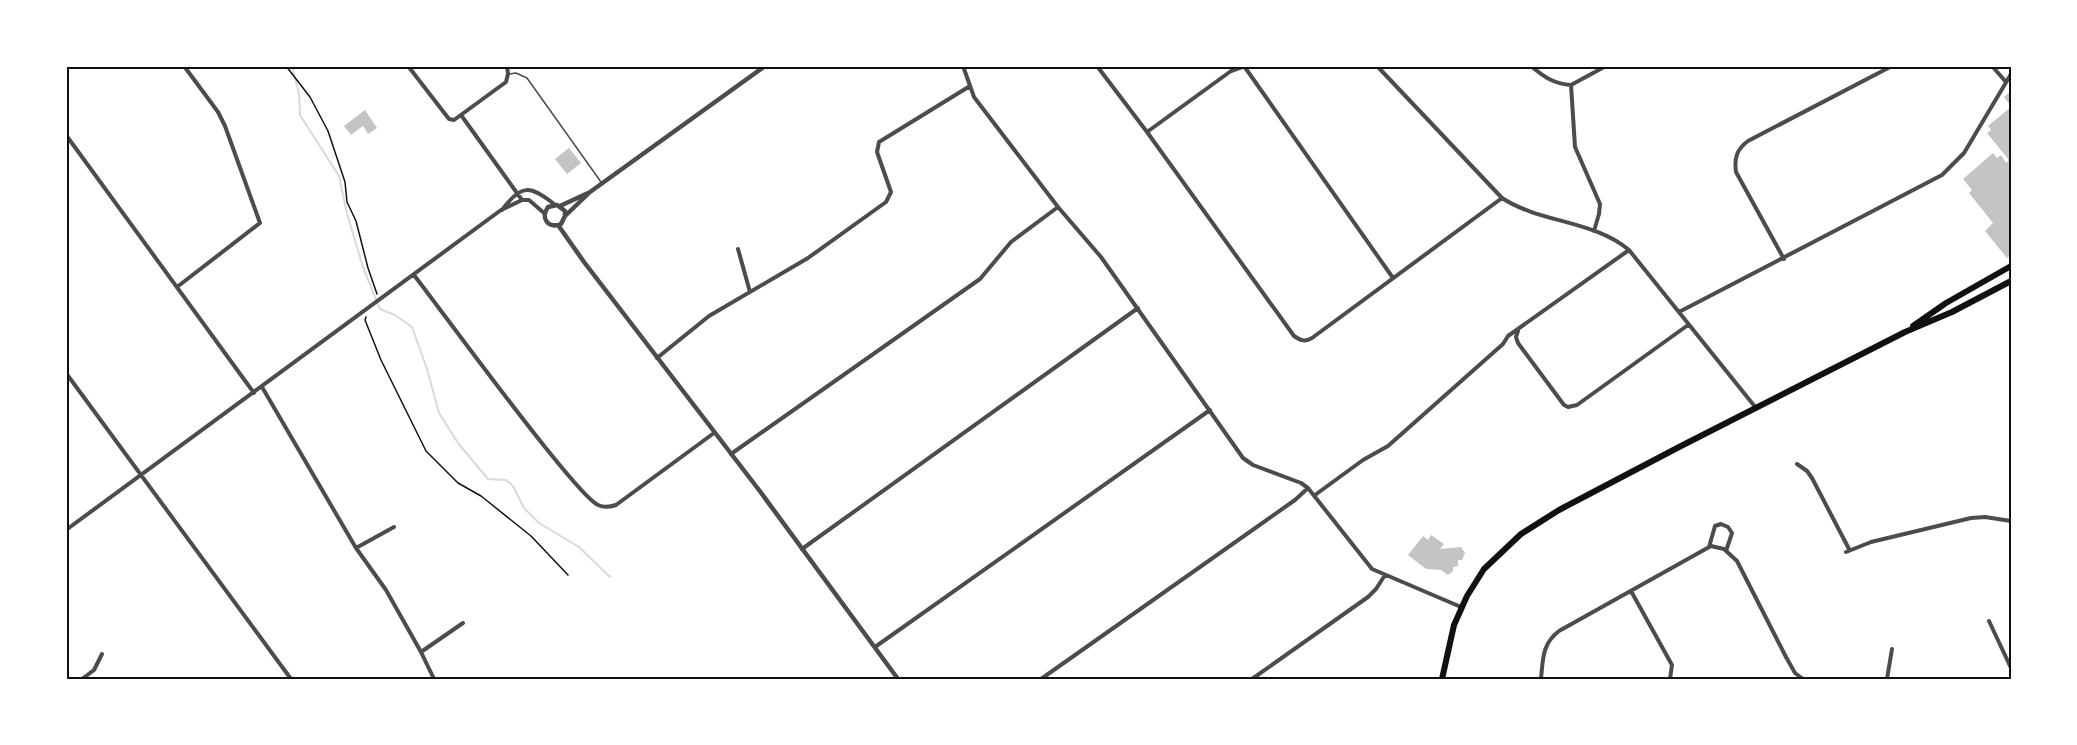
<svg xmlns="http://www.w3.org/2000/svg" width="2077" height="745" viewBox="0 0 2077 745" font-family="Montserrat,sans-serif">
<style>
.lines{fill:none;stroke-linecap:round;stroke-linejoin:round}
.stream{stroke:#d9d9d9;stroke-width:2}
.building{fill:#c4c4c4}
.path{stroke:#111;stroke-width:1.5}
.service{stroke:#4c4c4c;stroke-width:1.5}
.minor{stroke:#4c4c4c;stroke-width:4}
.tertiary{stroke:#4c4c4c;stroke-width:4.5}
.trunk{stroke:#111;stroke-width:6}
.neatline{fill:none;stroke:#111;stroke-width:2}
</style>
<rect width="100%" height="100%" fill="#fff"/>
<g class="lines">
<path class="stream" d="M 292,66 L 299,94 L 300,115 L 339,176 L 347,214 L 363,267 L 380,309 L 395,315 L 412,327 L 427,369 L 439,413 L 458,443 L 488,479 L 506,480 L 513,486 L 524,508 L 539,523 L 579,547 L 610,577"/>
</g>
<path class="building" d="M 2011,91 L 2011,106 L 2004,97 Z
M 2011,107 L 2011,255 L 2007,258 L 1985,231 L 1993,223 L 1969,193 L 1972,190 L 1963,179 L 1993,153 L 1997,158 L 2001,155 L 2006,163 L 2009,160 L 1987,133 L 1991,130 L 1988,126 Z
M 365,110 L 377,128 L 368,134 L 363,126 L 351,135 L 344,126 Z
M 569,148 L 581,163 L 567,174 L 555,159 Z
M 1431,535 L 1444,544 L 1440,549 L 1461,547 L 1465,553 L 1462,560 L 1458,560 L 1458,566 L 1453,567 L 1453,571 L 1448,575 L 1441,570 L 1426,569 L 1408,555 L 1423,536 L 1428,540 Z"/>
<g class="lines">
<path class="path" d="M 286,66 L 310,97 L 328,131 L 345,182 L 347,202 L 356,221 L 368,268 L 377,294
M 366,317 L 365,320 L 381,360 L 426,451 L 458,483 L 481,496 L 531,536 L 568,575"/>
<path class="service" d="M 509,74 L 516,73 L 527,78 L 601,182"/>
<path class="minor" d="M 408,66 L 449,119 L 454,120 L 506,82 L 508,74 L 507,66
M 963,66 L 974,97 L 1058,207 L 1101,257 L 1243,458 L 1253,465 L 1301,483 L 1308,488 L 1372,569 L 1461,607
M 1097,66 L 1147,132 L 1294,336 C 1301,341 1305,342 1312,338 L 1502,198
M 1244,66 L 1393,278
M 1377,66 L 1502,198 C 1540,223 1593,220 1629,250 L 1756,408
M 1531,66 C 1544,77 1554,84 1571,85 L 1575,147 L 1600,204 L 1599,214 L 1594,231
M 1992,66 L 2006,82
M 1571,85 L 1606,66
M 461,115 L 522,200 L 529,200 L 544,213
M 1147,132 L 1231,71 L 1245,66
M 66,135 L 254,393
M 502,210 C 521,184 530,185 554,204
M 738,249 L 750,292
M 1784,259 L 1736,172 C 1734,158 1737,149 1748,141 L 1892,66
M 414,275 C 458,333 500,391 545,447 C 555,459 586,499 598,505 C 604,508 610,507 616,505 L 714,433
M 177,287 L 260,223 L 225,126 L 218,112 L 184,66
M 1679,312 L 1942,175 L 1964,153 L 2011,74
M 1518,331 L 1516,337 L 1518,343 L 1564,405 L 1568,407 L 1577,405 L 1688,325
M 657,358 L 709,316 L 808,258 L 886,202 L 891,192 L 877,152 L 879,142 L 970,86
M 66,373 L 291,679
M 262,387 L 356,548 L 386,590 L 421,652 L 434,679
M 731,454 L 980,279 L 1011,242 L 1058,207
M 1797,464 L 1807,471 L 1812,478 L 1849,549
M 1315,495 L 1363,460 L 1388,446 L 1503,344 L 1508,336 L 1629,250
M 66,530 L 501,210 L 522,200
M 1709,547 L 1715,526 L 1721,524 L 1728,527 L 1732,533 L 1726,551
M 356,548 L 394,527
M 802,549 L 1138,308
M 1846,552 L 1871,542 L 1971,518 L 1985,517 L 2011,521
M 1631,591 L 1672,665 L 1670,679
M 1989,621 L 2011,668
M 875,647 L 1210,410
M 421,652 L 463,623
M 82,679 L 94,670 L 102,654
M 1041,679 L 1295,500 L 1308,488
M 1252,679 L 1368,597 L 1376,589 L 1385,575
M 1541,679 C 1543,659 1542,644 1559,631 L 1711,546 L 1724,549 L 1737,561 L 1786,657 L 1795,673 L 1803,679
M 1887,679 L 1892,649"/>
<path class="tertiary" d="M 560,206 L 588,193
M 565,216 L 565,211 L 557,205 L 548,207 C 540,218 548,229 561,224 L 565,216 L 590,192 L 765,66
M 558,225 L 584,262 L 759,490 L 898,679"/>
<path class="trunk" d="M 1913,326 L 1946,303 L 2011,266
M 1442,679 L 1454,625 L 1467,596 L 1484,569 L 1521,534 L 1559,510 L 1681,446 L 1905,332 L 1952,312 L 2011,281"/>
</g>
<rect width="2077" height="745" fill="none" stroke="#ffffff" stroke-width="135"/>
<rect x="68" y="68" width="1942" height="610" class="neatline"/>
</svg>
